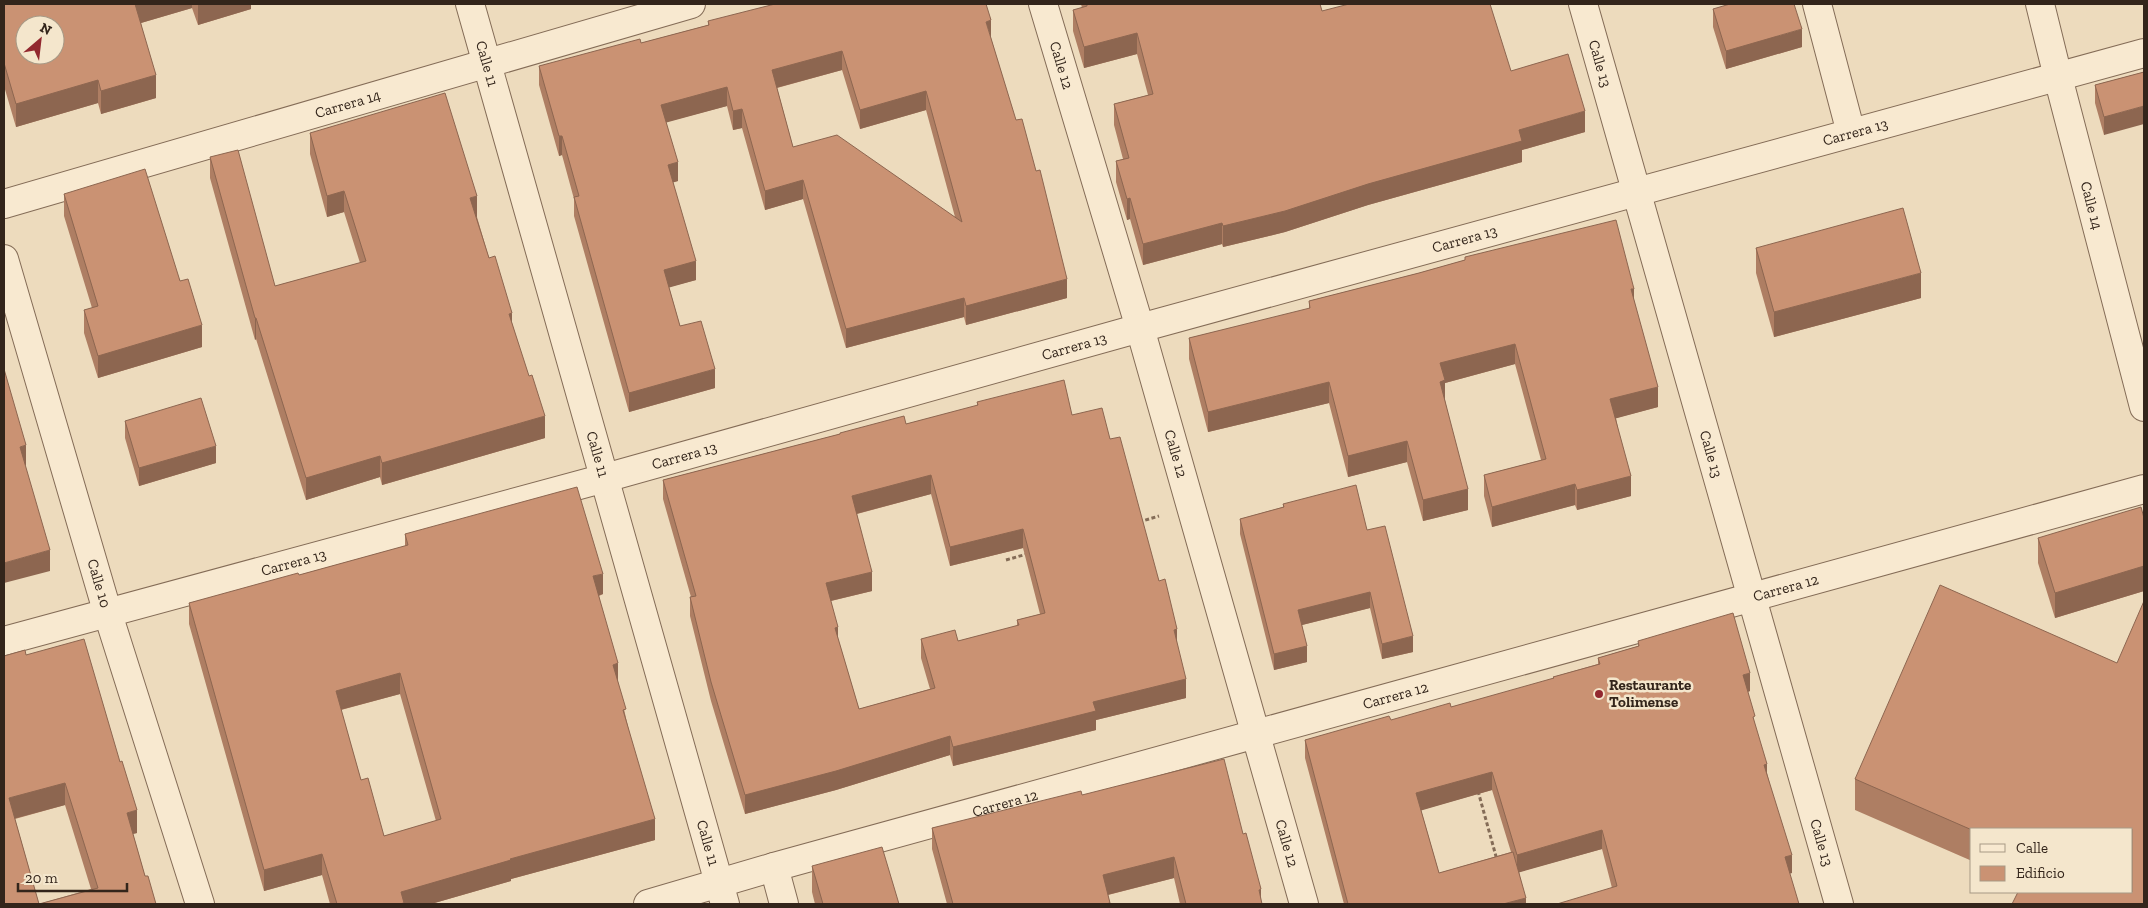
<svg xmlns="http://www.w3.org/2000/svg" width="2148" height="908" viewBox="0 0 2148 908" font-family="'Zilla Slab',serif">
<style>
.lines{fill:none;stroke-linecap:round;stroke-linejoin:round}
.minor-casing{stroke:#846c57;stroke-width:30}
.path{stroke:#846c57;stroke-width:3;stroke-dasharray:4 2.5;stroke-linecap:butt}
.minor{stroke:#f8e9d0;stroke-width:28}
.wall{fill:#ae7e63;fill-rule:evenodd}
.shaded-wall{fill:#8d6650}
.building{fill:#ca9273;stroke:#8d6650;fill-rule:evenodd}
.poi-dot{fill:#92282f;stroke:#f4e6cc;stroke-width:2}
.labels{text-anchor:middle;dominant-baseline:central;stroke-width:5;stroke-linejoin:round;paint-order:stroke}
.street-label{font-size:15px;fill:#33251b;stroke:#f4e6cc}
.poi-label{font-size:15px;font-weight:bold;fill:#33251b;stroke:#f4e6cc;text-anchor:start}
</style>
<rect width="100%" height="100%" fill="#eddbbd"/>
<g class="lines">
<g class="minor-casing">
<g id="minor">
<path id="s1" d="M 470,4 L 725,904"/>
<path id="s2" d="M 1043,4 L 1140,328 L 1304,904"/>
<path id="s3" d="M 1583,4 L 1839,904"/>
<path d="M 1817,4 L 1851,133"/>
<path id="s4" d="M 2040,4 L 2058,77 L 2144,407"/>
<path id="s5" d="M 4,204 L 691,4"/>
<path id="s6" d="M 4,259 L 108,614 L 200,904"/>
<path id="s7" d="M 4,641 L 605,478 L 1140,328 L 2144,53"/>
<path d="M 774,867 L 784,904"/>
<path id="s8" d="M 648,904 L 774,867 L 2144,489"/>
</g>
</g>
<path class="path" d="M 1139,522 L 1159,516
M 1006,560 L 1027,554
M 1478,791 L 1497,860"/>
<use href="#minor" class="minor"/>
</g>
<path class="wall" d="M 4,4 L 251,4 L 251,9 L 198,25 L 192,8 L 141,23 L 156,98 L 101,114 L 98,103 L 16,127 L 4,86 Z
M 1081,4 L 1320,4 L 1322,11 L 1511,71 L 1585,132 L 1522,150 L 1522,162 L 1368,205 L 1285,232 L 1223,247 L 1222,244 L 1143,265 L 1130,219 L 1127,220 L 1116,182 L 1116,161 L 1123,159 L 1114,125 L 1114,104 L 1148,95 L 1137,54 L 1084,68 L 1073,31 L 1073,10 L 1082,8 Z
M 1713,9 L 1802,47 L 1726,69 L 1713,27 Z
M 708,21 L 991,38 L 1067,298 L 966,325 L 964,317 L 846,348 L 803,199 L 765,210 L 742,128 L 733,130 L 727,106 L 666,122 L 678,181 L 673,182 L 696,280 L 669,287 L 680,326 L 715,388 L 629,412 L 574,216 L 574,199 L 562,155 L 559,156 L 539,85 L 539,66 L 641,43 L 708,25 ZM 842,70 L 860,129 L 926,110 L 955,217 L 793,147 L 777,88 Z
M 2144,72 L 2104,135 L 2095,103 L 2095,85 Z
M 310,133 L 477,217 L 489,258 L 512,323 L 545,438 L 382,485 L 380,477 L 306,500 L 256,339 L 255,340 L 210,178 L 210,157 L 275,286 L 360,263 L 344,212 L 327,217 L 310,154 Z
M 64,194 L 180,281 L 202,347 L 98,378 L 84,333 L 84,310 L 92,308 L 64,216 Z
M 1756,248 L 1921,298 L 1774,337 L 1756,273 Z
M 1465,257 L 1634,300 L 1658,407 L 1616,418 L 1631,496 L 1577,510 L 1575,505 L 1492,527 L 1484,496 L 1484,475 L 1541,460 L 1515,364 L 1445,383 L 1445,400 L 1468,510 L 1423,521 L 1407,462 L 1348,477 L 1329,403 L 1208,432 L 1189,359 L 1189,338 L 1309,309 L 1309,301 L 1419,273 L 1465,260 Z
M 977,402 L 1072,415 L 1110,439 L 1159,581 L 1177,645 L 1186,698 L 1096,720 L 1096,730 L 953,766 L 950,755 L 836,790 L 745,814 L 711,701 L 690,616 L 690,597 L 691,597 L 663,499 L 663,480 L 840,434 L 840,433 L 906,424 L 977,406 ZM 931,494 L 950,566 L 1023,548 L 1040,614 L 1017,620 L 1017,626 L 958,641 L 921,639 L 921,658 L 930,689 L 859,709 L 838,639 L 831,601 L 872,591 L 857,514 Z
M 125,421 L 216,463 L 139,486 L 125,438 Z
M 1283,504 L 1367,530 L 1413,652 L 1382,659 L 1370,608 L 1302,625 L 1307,662 L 1274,670 L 1240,534 L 1240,519 L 1283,507 Z
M 2144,518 L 2144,591 L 2055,618 L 2038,563 L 2038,538 Z
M 405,534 L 603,594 L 599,596 L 626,718 L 655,840 L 511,879 L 511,881 L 431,904 L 330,904 L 322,875 L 264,891 L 189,624 L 189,603 L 299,575 L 405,546 ZM 400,694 L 436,821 L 384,836 L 361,780 L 341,710 Z
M 1638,641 L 1750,691 L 1748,692 L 1755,725 L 1792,873 L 1612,888 L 1602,849 L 1519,872 L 1526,904 L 1344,904 L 1305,758 L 1305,740 L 1451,707 L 1553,679 L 1553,677 L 1598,664 L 1598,658 L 1638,646 ZM 1492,790 L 1511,852 L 1439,873 L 1421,810 Z
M 26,655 L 137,833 L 133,834 L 145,876 L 156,904 L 4,904 ZM 65,805 L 91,889 L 39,904 L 15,819 Z
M 2117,663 L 2132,892 L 1972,829 L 1972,861 L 1855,810 L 1855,779 Z
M 1082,795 L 1261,901 L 1262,904 L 1180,904 L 1174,878 L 1108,895 L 1110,904 L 947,904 L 932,849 L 932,828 Z
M 812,866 L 899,904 L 815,904 L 812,892 Z"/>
<path class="shaded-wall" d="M 134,4 L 192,4 L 192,8 L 134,25 Z
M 198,4 L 251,4 L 251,9 L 198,25 Z
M 991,20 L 991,39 L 986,22 Z
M 1802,29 L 1802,47 L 1726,69 L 1726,51 Z
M 1137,33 L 1137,54 L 1084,68 L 1084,47 Z
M 842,51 L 842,70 L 772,89 L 772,70 Z
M 156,75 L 156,98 L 101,114 L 101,91 Z
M 98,80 L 98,103 L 16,127 L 16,104 Z
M 727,87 L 727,106 L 661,124 L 661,105 Z
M 926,91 L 926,110 L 860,129 L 860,110 Z
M 2144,106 L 2144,124 L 2104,135 L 2104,117 Z
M 742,109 L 742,128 L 733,130 L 733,111 Z
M 1585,111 L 1585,132 L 1522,150 L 1522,162 L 1368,205 L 1285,232 L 1223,247 L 1223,226 L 1519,130 Z
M 559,136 L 562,136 L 562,155 L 559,156 Z
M 678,162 L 678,181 L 668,184 L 668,165 Z
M 803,180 L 803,199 L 765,210 L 765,191 Z
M 344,191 L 344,212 L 327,217 L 327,196 Z
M 477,196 L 477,217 L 470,219 L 470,198 Z
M 1130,198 L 1130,219 L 1127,220 L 1127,199 Z
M 1222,223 L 1222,244 L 1143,265 L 1143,244 Z
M 696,261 L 696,280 L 664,289 L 664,270 Z
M 1921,273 L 1921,298 L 1774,337 L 1774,312 Z
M 1067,279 L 1067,298 L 966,325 L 966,306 Z
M 1631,289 L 1634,289 L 1634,309 Z
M 964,298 L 964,317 L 846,348 L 846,329 Z
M 512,313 L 512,334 L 509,314 Z
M 255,318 L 256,318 L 256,339 L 255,340 Z
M 202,325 L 202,347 L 98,378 L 98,356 Z
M 1515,344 L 1515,364 L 1445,383 L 1445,401 L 1440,402 L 1440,363 Z
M 715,369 L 715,388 L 629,412 L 629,393 Z
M 1329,382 L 1329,403 L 1208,432 L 1208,412 Z
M 1658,387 L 1658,407 L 1610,420 L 1610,399 Z
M 545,416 L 545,438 L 382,485 L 382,463 Z
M 1407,441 L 1407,462 L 1348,477 L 1348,456 Z
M 26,445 L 26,465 L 20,467 L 20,447 Z
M 216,446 L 216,463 L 139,486 L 139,468 Z
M 380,456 L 380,477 L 306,500 L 306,478 Z
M 931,475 L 931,494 L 852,515 L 852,496 Z
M 1631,476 L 1631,496 L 1577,510 L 1577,490 Z
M 1575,484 L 1575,505 L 1492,527 L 1492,507 Z
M 1468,489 L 1468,510 L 1423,521 L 1423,500 Z
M 1023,529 L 1023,548 L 950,566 L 950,547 Z
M 50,550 L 50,571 L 4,583 L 4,563 Z
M 2144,566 L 2144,591 L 2055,618 L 2055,593 Z
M 872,572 L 872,591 L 826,602 L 826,583 Z
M 603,574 L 603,594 L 593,597 L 593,576 Z
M 1370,592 L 1370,608 L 1298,626 L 1298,610 Z
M 838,627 L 838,646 L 835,628 Z
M 1177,629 L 1177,648 L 1174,630 Z
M 1413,636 L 1413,652 L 1382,659 L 1382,644 Z
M 1307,646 L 1307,662 L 1274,670 L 1274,654 Z
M 618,663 L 618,684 L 613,665 Z
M 400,673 L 400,694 L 336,711 L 336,691 Z
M 1750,673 L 1750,691 L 1743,693 L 1743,675 Z
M 1186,679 L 1186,698 L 1096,720 L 1096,730 L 953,766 L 953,747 L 1093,702 Z
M 950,736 L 950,755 L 836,790 L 745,814 L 745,795 Z
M 1767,764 L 1767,782 L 1764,765 Z
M 1492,772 L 1492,790 L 1416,812 L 1416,793 Z
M 65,783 L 65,805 L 9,820 L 9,798 Z
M 137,810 L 137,833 L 127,835 L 127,813 Z
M 655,819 L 655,840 L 511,879 L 511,881 L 431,904 L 399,904 L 401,892 L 510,859 Z
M 1602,830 L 1602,849 L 1517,873 L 1517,855 Z
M 322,854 L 322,875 L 264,891 L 264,870 Z
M 1792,855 L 1792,873 L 1785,875 L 1785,857 Z
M 1174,857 L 1174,878 L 1103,896 L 1103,875 Z
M 1261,889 L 1261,904 L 1259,890 Z
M 1526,898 L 1526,904 L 1503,904 Z"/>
<path class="building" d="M 4,4 L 135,4 L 156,75 L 101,91 L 98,80 L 16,104 L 4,63 ZM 25,25 L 55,25 L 55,55 L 25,55 Z
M 775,4 L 986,4 L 991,20 L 986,22 L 1016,120 L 1022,119 L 1036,171 L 1040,170 L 1067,279 L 966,306 L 964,298 L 846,329 L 803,180 L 765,191 L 742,109 L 733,111 L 727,87 L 661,105 L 678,162 L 668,165 L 696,261 L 664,270 L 680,326 L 701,321 L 715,369 L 629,393 L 574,197 L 579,196 L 562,136 L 559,136 L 539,66 L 640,39 L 641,43 L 709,25 L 708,21 ZM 842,51 L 860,110 L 926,91 L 962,222 L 837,135 L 793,147 L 772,70 Z
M 1087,4 L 1320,4 L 1322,11 L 1349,4 L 1490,4 L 1511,71 L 1568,54 L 1585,111 L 1519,130 L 1522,141 L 1368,184 L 1285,211 L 1223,226 L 1222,223 L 1143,244 L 1130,198 L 1127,199 L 1116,161 L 1129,158 L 1114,104 L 1153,94 L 1137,33 L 1084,47 L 1073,10 L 1087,6 Z
M 1730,4 L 1794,4 L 1802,29 L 1726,51 L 1713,9 Z
M 2144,72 L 2144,106 L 2104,117 L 2095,85 Z
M 445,93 L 477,196 L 470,198 L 489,258 L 495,256 L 512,313 L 509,314 L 529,376 L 532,375 L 545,416 L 382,463 L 380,456 L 306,478 L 256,318 L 255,318 L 210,157 L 238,150 L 275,286 L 366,261 L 344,191 L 327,196 L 310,133 Z
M 145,169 L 180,281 L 188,279 L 202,325 L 98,356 L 84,310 L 98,306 L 64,194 Z
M 1903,208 L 1921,273 L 1774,312 L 1756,248 Z
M 1616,220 L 1634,289 L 1631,289 L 1658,387 L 1610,399 L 1631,476 L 1577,490 L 1575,484 L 1492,507 L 1484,475 L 1546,459 L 1515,344 L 1440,363 L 1445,380 L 1440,382 L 1468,489 L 1423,500 L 1407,441 L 1348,456 L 1329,382 L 1208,412 L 1189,338 L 1310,308 L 1309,301 L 1419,273 L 1465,260 L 1465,257 Z
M 4,369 L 26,445 L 20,447 L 50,550 L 4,563 Z
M 1064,380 L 1072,415 L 1102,408 L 1110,439 L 1120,437 L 1159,581 L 1165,579 L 1177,629 L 1174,630 L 1186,679 L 1093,702 L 1096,711 L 953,747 L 950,736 L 836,771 L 745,795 L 711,682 L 690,597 L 696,596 L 663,480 L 840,434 L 840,433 L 904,416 L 906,424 L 978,405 L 977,402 ZM 931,475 L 950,547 L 1023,529 L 1045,613 L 1017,620 L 1019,625 L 958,641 L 955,630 L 921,639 L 935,688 L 859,709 L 835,628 L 838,627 L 826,583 L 872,572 L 852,496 Z
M 201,398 L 216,446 L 139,468 L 125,421 Z
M 1356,485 L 1367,530 L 1385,526 L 1413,636 L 1382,644 L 1370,592 L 1298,610 L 1307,646 L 1274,654 L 1240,519 L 1284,507 L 1283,504 Z
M 577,487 L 603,574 L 593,576 L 618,663 L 613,665 L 626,709 L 623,710 L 655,819 L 510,859 L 511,860 L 401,892 L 404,903 L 399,904 L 337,904 L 322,854 L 264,870 L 189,603 L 298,573 L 299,575 L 408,545 L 405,534 ZM 400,673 L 441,819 L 384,836 L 368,778 L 361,780 L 336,691 Z
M 2141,507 L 2144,518 L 2144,566 L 2055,593 L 2038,538 Z
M 1940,585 L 2117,663 L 2144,601 L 2144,904 L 2012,904 L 2018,892 L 2132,892 L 2132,829 L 1972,829 L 1972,830 L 1855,779 Z
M 1733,613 L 1750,673 L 1743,675 L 1755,716 L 1753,717 L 1767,764 L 1764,765 L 1792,855 L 1785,857 L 1799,904 L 1557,904 L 1617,886 L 1602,830 L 1517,855 L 1492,772 L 1416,793 L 1439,873 L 1513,852 L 1526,898 L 1503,904 L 1348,904 L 1305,740 L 1389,716 L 1391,720 L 1450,703 L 1451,707 L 1554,678 L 1553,677 L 1600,664 L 1598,658 L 1639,646 L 1638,641 Z
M 84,639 L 120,762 L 122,761 L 137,810 L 127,813 L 145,876 L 148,876 L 156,904 L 4,904 L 4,656 L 25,650 L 26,655 ZM 65,783 L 98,888 L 39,904 L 9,798 Z
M 1224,759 L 1243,834 L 1246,833 L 1261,889 L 1259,890 L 1262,904 L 1186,904 L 1174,857 L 1103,875 L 1110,903 L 1105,904 L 953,904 L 932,828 L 1081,791 L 1082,795 Z
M 882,847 L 899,904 L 823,904 L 812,866 Z"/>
<circle class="poi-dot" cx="1599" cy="694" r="5"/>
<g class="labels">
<g class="street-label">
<text stroke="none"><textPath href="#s1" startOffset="62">Calle 11</textPath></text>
<text stroke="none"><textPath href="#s3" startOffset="62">Calle 13</textPath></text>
<text stroke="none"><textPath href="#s2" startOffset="64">Calle 12</textPath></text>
<text stroke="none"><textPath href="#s5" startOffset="358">Carrera 14</textPath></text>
<text stroke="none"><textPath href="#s7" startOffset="1920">Carrera 13</textPath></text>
<text stroke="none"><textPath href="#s4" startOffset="208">Calle 14</textPath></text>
<text stroke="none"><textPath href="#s7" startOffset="1515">Carrera 13</textPath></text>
<text stroke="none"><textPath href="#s7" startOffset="1110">Carrera 13</textPath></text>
<text stroke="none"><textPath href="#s1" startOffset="468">Calle 11</textPath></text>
<text stroke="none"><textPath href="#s2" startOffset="469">Calle 12</textPath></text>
<text stroke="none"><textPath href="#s3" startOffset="468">Calle 13</textPath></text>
<text stroke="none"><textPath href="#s7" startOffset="705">Carrera 13</textPath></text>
<text stroke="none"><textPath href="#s7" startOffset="300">Carrera 13</textPath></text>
<text stroke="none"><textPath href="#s6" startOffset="338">Calle 10</textPath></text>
<text stroke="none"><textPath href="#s8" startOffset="1181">Carrera 12</textPath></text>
<text stroke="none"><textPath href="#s8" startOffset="776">Carrera 12</textPath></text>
<text stroke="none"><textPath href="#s8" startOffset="371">Carrera 12</textPath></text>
<text stroke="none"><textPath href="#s2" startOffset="874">Calle 12</textPath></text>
<text stroke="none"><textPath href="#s1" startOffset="872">Calle 11</textPath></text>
<text stroke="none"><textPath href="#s3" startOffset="872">Calle 13</textPath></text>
</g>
<g class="poi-label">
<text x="1609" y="685">Restaurante<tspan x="1609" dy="17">Tolimense</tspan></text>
</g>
</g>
<rect width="2148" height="908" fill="none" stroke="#33251b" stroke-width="10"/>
<rect x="1970" y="828" width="162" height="65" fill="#f4e6cc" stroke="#a79985"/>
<rect x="1980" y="844" width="25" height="8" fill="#f8e9d0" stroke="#a79985"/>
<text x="2016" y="853" font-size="15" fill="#33251b">Calle</text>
<rect x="1980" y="866" width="25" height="15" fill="#ca9273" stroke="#a79985"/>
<text x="2016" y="878" font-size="15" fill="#33251b">Edificio</text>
<g transform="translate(40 40) rotate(28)"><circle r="24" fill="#f4e6cc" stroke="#a79985"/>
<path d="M0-4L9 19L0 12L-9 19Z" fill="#92282f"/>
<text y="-8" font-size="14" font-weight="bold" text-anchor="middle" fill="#33251b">N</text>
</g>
<path d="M18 883v8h109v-8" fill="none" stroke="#33251b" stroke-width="2.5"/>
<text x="25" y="883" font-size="15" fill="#33251b" stroke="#f4e6cc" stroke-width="4" paint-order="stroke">20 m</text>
</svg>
